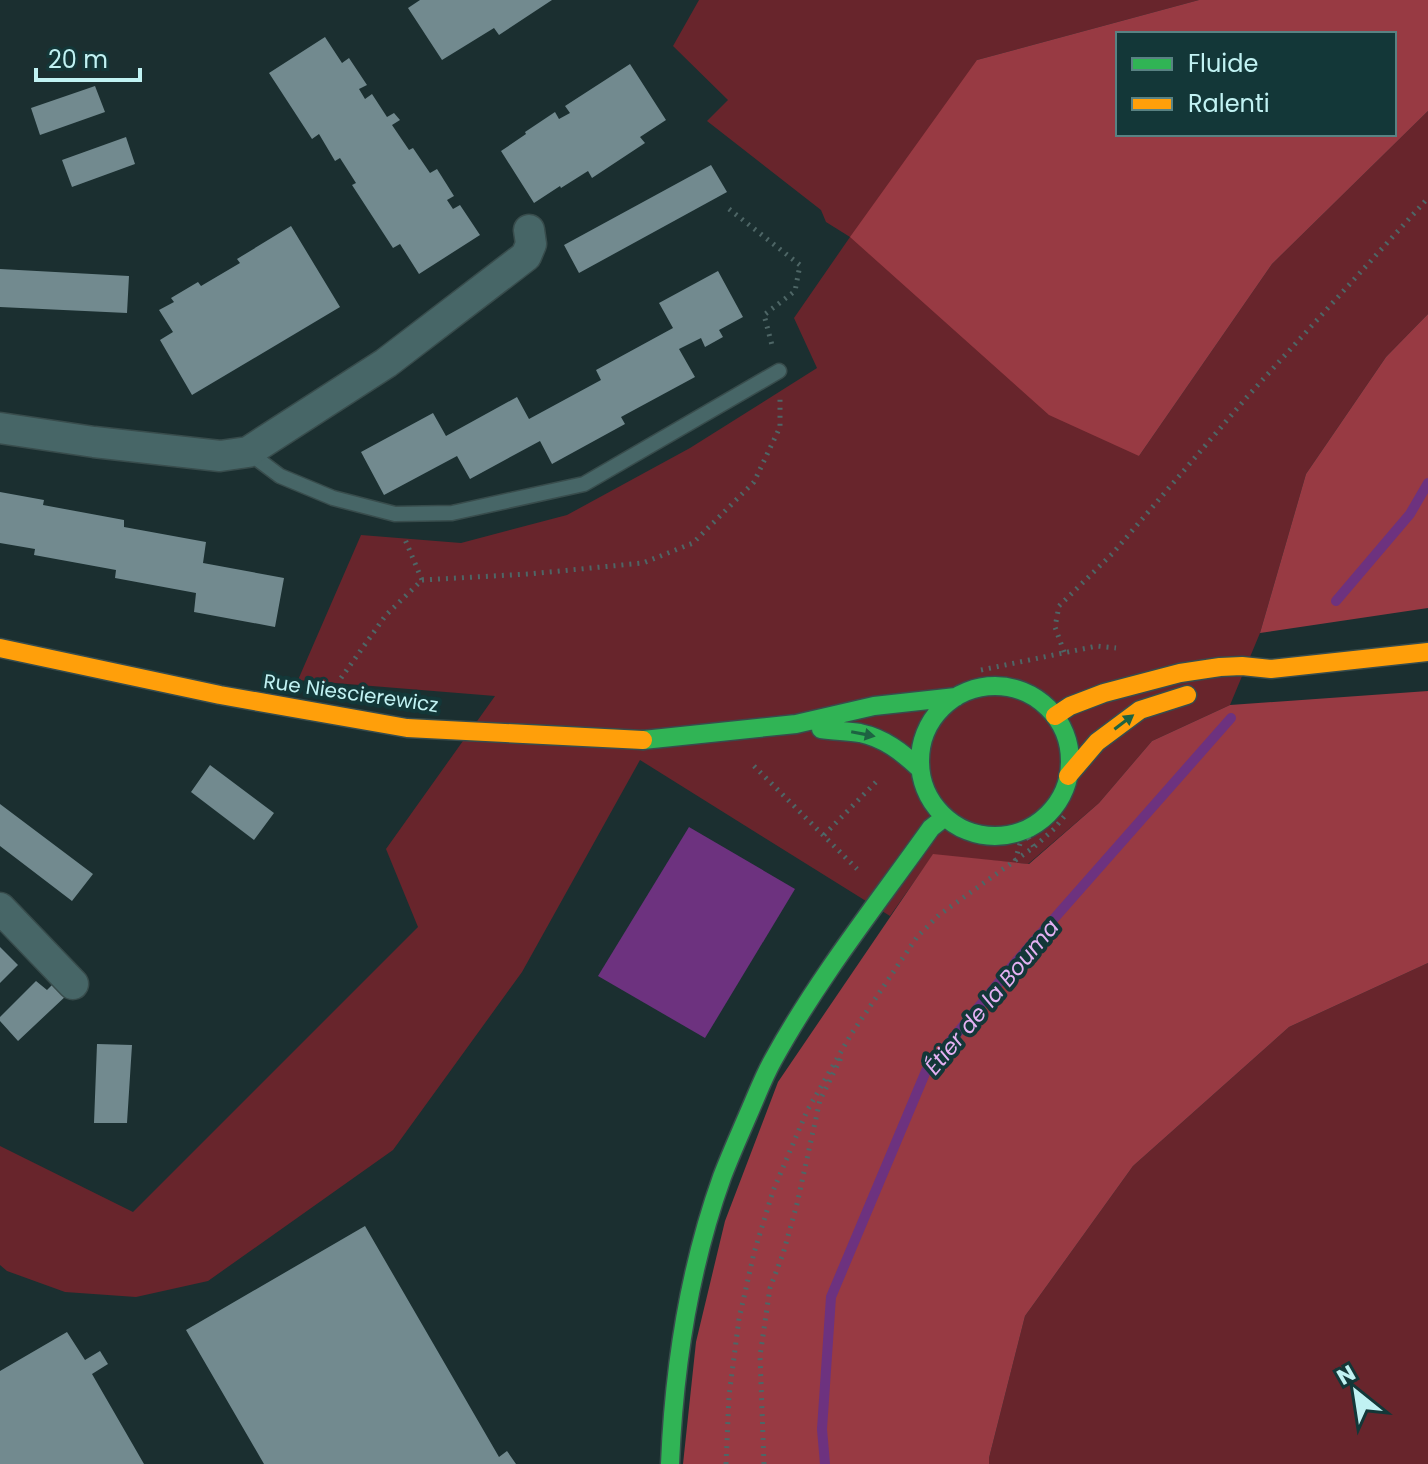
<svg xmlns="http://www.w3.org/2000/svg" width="1428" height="1464" viewBox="0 0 1428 1464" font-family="Poppins,sans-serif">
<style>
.green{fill:#68252c}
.forest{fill:#983a43;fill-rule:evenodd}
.water{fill:#6d327f}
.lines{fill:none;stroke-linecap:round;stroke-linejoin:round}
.stream{stroke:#6d327f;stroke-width:10}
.building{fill:#728a8f}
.lane-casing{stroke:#384c4c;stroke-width:17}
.street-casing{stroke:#384c4c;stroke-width:33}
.fast-casing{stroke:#384c4c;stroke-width:21}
.slow-casing{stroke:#384c4c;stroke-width:21}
.path{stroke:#4e6666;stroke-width:5;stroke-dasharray:2 6;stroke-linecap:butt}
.lane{stroke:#476667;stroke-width:14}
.street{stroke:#476667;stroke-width:30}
.fast{stroke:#30b455;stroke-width:18}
.slow{stroke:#ff9f0a;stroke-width:18}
.oneway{fill:#1d6342}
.labels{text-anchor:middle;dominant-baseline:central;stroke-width:8;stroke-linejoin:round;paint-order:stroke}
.street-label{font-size:20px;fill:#c1f2f3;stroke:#133738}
.water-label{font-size:22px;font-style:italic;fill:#e4b1f3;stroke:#133738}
</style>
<rect width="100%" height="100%" fill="#1b2f30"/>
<path class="green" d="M 699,0 L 1199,0 L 977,60 L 1139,456 L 1272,264 L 1428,111 L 1428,314 L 1386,357 L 1306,474 L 1260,633 L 1230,705 L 1152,741 L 1099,803 L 1028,864 L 933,855 L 890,916 L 640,760 L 522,972 L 393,1150 L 208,1281 L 136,1297 L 65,1292 L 7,1271 L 0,1265 L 0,1146 L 133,1212 L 418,927 L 386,849 L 495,696 L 298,680 L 361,535 L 461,543 L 567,515 L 690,448 L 817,368 L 794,318 L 850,237 L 826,222 L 821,210 L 707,121 L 728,100 L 673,46 Z
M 1428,963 L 1428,1464 L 989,1464 L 989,1458 L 1025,1316 L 1133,1166 L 1289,1027 Z"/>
<path class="forest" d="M 1199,0 L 1428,0 L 1428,111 L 1272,264 L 1139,456 L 1049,415 L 850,237 L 977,60 ZM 1394,34 L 1394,134 L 1118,134 L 1118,34 Z
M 1428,314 L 1428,608 L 1260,633 L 1306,474 L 1386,357 Z
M 1428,691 L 1428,963 L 1289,1027 L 1133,1166 L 1025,1316 L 989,1458 L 989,1464 L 683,1464 L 696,1342 L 725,1221 L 778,1082 L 933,854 L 1029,864 L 1099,803 L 1152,741 L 1230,705 Z"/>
<path class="water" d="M 689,827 L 795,889 L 705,1038 L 598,976 Z"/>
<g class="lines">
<path class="stream" d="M 1336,601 L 1410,514 L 1428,483
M 825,1464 L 822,1429 L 831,1297 L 926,1071 L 1014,964 L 1231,718"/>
</g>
<path class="building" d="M 420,0 L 552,0 L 499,35 L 494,28 L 442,60 L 408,8 Z
M 325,37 L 342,63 L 349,58 L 367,85 L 359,89 L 365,99 L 372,94 L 387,117 L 394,113 L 400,120 L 392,125 L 409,150 L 413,148 L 430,173 L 437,169 L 454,196 L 447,200 L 453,209 L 460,205 L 480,235 L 419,274 L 400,244 L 393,248 L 352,185 L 356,183 L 340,158 L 335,161 L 319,134 L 312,139 L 269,73 Z
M 630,64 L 666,120 L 640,137 L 645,143 L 592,178 L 588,171 L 561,188 L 560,186 L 534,203 L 501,151 L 526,134 L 525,132 L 555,112 L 559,119 L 570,113 L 565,106 Z
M 95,86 L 105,112 L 40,135 L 31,108 Z
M 126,137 L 135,164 L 72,187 L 62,160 Z
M 711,165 L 727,192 L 579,273 L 564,245 Z
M 291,226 L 340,307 L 192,395 L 160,340 L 173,332 L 159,310 L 174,302 L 171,298 L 198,282 L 201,286 L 240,263 L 237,259 Z
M 0,269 L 129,276 L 127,313 L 0,307 Z
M 718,271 L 743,317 L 719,330 L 723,337 L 705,347 L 701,338 L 679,349 L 695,377 L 621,417 L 625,424 L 552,464 L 540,441 L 470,479 L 457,456 L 384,495 L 361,452 L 433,413 L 446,436 L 517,397 L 529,419 L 601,380 L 596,370 L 673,328 L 659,303 Z
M 0,492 L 44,500 L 43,505 L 124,520 L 124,527 L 206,542 L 203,563 L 284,578 L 275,627 L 194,612 L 196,593 L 115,578 L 116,570 L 34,555 L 35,549 L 0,543 Z
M 210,765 L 274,813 L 254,840 L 191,792 Z
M 0,804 L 93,874 L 72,901 L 0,846 Z
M 0,947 L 18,965 L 0,983 Z
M 36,981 L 47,990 L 55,982 L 68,994 L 18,1041 L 0,1021 L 0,1017 Z
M 97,1044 L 132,1045 L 127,1123 L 94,1123 Z
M 365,1226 L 499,1457 L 507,1451 L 516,1464 L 264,1464 L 186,1330 Z
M 67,1332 L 85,1360 L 100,1351 L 108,1364 L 92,1374 L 144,1464 L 0,1464 L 0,1371 Z"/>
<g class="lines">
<g class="lane-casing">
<path id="lane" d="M 248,452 L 280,476 L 333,498 L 395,514 L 452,513 L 584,484 L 779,371"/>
</g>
<g class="street-casing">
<path id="street" d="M 0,428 L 94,442 L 220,456 L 248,452 L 386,363 L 526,256 L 531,244 L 529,230
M 0,908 L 73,984"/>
</g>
<g class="fast-casing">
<path id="fast" d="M920 761a75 75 0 1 1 150 0a75 75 0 1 1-150 0Z
M 821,729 C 834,731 847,731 860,733 C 884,738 902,752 920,769
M 643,740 L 796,724 L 874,706 L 956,697
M 670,1464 C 674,1367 689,1269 722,1177 C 730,1156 739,1136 748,1115 C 756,1097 763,1078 773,1060 C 818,978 877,904 931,828 L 945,817"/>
</g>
<g class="slow-casing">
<path id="slow" d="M 0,648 L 220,695 L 407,728 L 643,740
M 1055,716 L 1070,706 L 1104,693 L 1180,673 L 1220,667 L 1242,666 L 1271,669 L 1428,652
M 1068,776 L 1097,742 L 1140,710 L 1187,695"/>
</g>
<path class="path" d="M 729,209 L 800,265 L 795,291 L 764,315 L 773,349
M 422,580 L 528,574 L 643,563 L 693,543 L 754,482 L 780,427 L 780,398
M 1064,652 L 1055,627 L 1059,606 L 1113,553 L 1247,397 L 1428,198
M 981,670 L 1097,646 L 1116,648
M 341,678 L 386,615 L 422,580 L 404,537
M 754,766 L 857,869
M 1024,831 L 1034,847
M 824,835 L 876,782
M 1015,861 L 1024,830
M 726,1464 L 729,1396 L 739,1319 L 754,1253 L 773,1191 L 807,1111 L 850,1036 L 917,937 L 939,915 L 1034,847 L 1054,829 L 1067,813
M 764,1464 L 760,1356 L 770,1288 L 783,1254 L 797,1204 L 820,1100 L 841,1058"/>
<use href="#lane" class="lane"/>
<use href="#street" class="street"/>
<use href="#fast" class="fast"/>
<use href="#slow" class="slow"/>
</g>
<defs><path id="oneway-solid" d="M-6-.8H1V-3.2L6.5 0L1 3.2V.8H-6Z" transform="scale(2)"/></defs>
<g class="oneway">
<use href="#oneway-solid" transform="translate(1124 722) rotate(-37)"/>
<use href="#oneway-solid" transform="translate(863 734) rotate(11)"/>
</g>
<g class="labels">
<g class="street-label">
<text transform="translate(351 693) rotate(8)">Rue Niescierewicz</text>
</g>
<g class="water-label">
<text transform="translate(992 997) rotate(-50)">Étier de la Bouma</text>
</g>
</g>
<rect x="1116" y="32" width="280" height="104" fill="#133738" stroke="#598283" stroke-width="2"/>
<rect x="1132" y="58" width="40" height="12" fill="#30b455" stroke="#598283" stroke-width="2"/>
<text x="1188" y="72" font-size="24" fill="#c1f2f3">Fluide</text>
<rect x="1132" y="98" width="40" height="12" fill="#ff9f0a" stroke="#598283" stroke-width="2"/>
<text x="1188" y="112" font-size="24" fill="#c1f2f3">Ralenti</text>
<g transform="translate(1356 1392) rotate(330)" stroke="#133738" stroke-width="6" paint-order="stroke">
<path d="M0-6L14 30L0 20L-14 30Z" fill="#c1f2f3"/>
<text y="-12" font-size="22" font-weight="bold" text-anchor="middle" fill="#c1f2f3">N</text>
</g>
<path d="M36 68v12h104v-12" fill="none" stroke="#c1f2f3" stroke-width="4"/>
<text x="48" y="68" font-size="24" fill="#c1f2f3" stroke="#133738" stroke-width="6" paint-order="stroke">20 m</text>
</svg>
